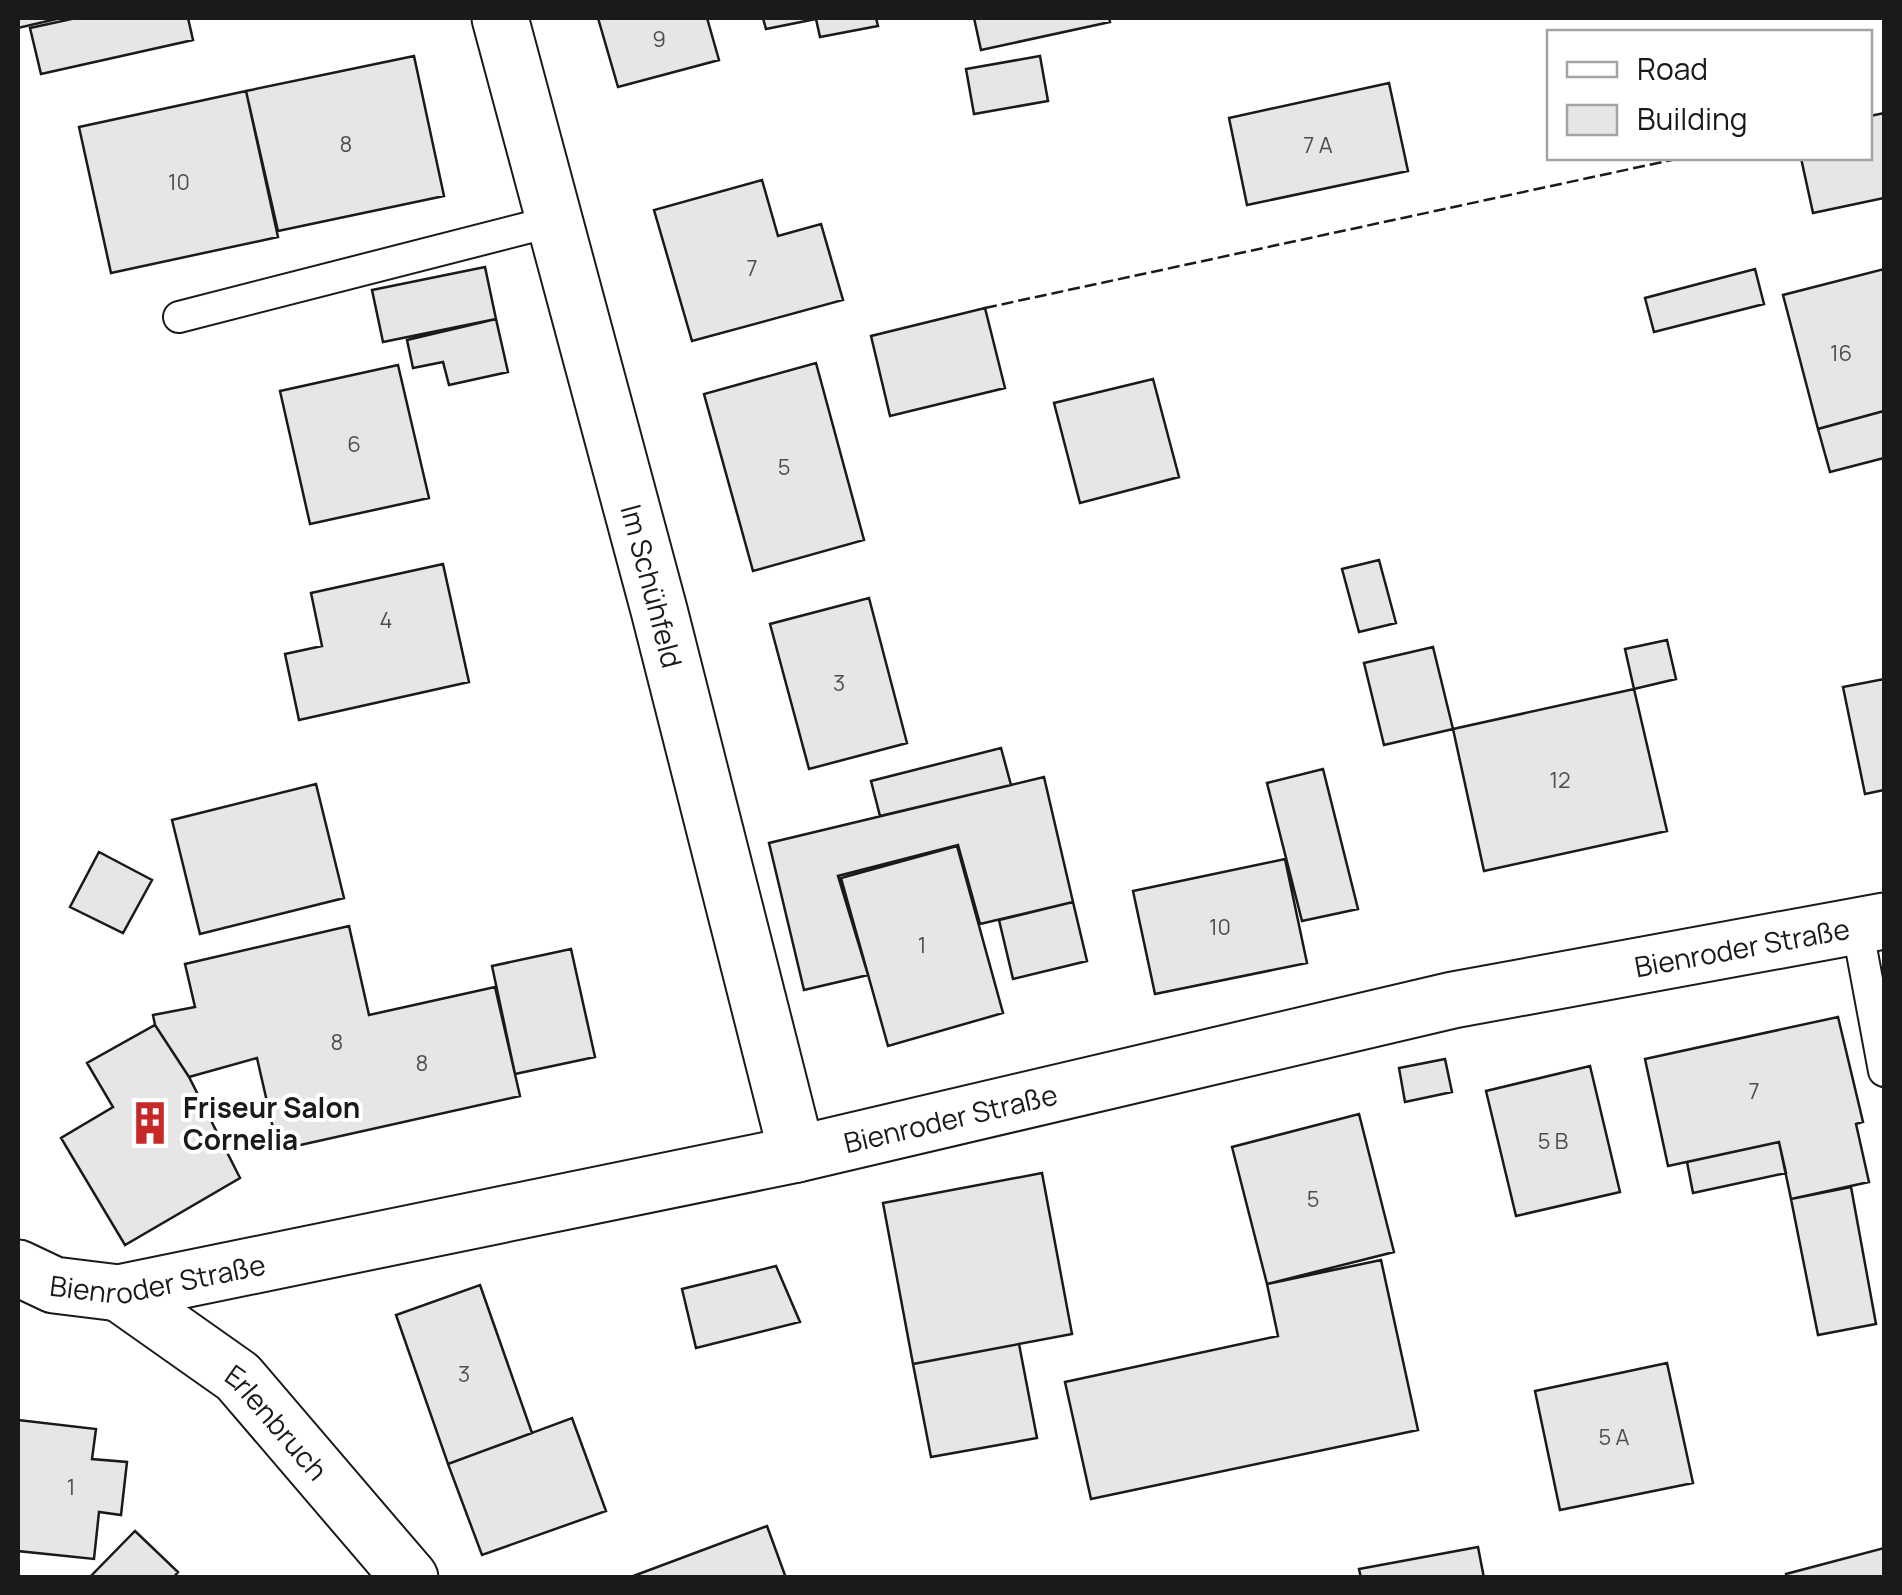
<svg xmlns="http://www.w3.org/2000/svg" width="1902" height="1595" viewBox="0 0 1902 1595" font-family="Manrope,sans-serif">
<style>
.building{fill:#e6e6e6;stroke:#1a1a1a;stroke-width:2.5}
.lines{fill:none;stroke-linecap:round;stroke-linejoin:round}
.lane-casing{stroke:#1a1a1a;stroke-width:34}
.street-casing{stroke:#1a1a1a;stroke-width:59}
.secondary-casing{stroke:#1a1a1a;stroke-width:59}
.lane{stroke:#fff;stroke-width:30}
.street{stroke:#fff;stroke-width:55}
.secondary{stroke:#fff;stroke-width:55}
.fence{stroke:#1a1a1a;stroke-width:2.5;stroke-dasharray:12 5;stroke-linecap:butt}
.labels{text-anchor:middle;dominant-baseline:central;stroke-width:8;stroke-linejoin:round;paint-order:stroke}
.number-label{font-size:22px;fill:#4d4d4d}
.street-label{font-size:28px;fill:#1a1a1a;stroke:#fff}
.poi-label{font-size:28px;font-weight:bold;fill:#1a1a1a;stroke:#fff;text-anchor:start}
</style>
<rect width="100%" height="100%" fill="#fff"/>
<path class="building" d="M 18,18 L 61,18 L 18,28 Z
M 76,18 L 188,18 L 193,40 L 41,74 L 30,28 Z
M 598,18 L 707,18 L 719,60 L 618,87 Z
M 763,18 L 876,18 L 878,26 L 820,37 L 816,19 L 766,29 Z
M 974,18 L 1109,18 L 1110,22 L 981,50 Z
M 414,56 L 444,196 L 278,231 L 246,91 Z
M 1040,56 L 1048,101 L 974,114 L 966,69 Z
M 1389,83 L 1408,171 L 1247,205 L 1229,118 Z
M 246,91 L 278,237 L 111,273 L 79,127 Z
M 1884,113 L 1884,198 L 1813,213 L 1801,158 L 1870,158 L 1870,116 Z
M 762,180 L 778,236 L 821,224 L 843,300 L 692,341 L 654,210 Z
M 485,267 L 496,319 L 383,342 L 372,290 Z
M 1755,269 L 1764,304 L 1654,332 L 1645,298 Z
M 1884,269 L 1884,411 L 1818,429 L 1783,295 Z
M 985,308 L 1005,388 L 890,416 L 871,336 Z
M 496,319 L 508,372 L 449,385 L 443,362 L 413,368 L 407,340 Z
M 816,363 L 864,540 L 753,571 L 704,394 Z
M 398,365 L 429,498 L 310,524 L 280,391 Z
M 1153,379 L 1179,477 L 1080,503 L 1054,403 Z
M 1884,411 L 1884,458 L 1830,472 L 1818,429 Z
M 1379,560 L 1396,623 L 1359,632 L 1342,569 Z
M 443,564 L 469,682 L 299,720 L 285,654 L 322,646 L 311,593 Z
M 869,598 L 907,743 L 809,769 L 770,624 Z
M 1667,640 L 1676,679 L 1634,689 L 1625,649 Z
M 1433,647 L 1453,729 L 1384,745 L 1364,663 Z
M 1884,679 L 1884,790 L 1865,794 L 1843,687 Z
M 1634,689 L 1667,831 L 1484,871 L 1453,729 Z
M 1001,748 L 1011,785 L 880,816 L 871,781 Z
M 1323,769 L 1358,909 L 1302,921 L 1267,783 Z
M 1044,777 L 1073,902 L 980,924 L 958,845 L 838,876 L 868,975 L 804,990 L 769,843 Z
M 316,784 L 344,898 L 200,934 L 172,820 Z
M 957,846 L 1003,1013 L 888,1046 L 841,878 Z
M 99,852 L 152,880 L 123,933 L 70,907 Z
M 1285,859 L 1307,963 L 1155,994 L 1133,891 Z
M 1073,902 L 1087,961 L 1013,979 L 999,920 Z
M 349,926 L 369,1015 L 495,987 L 520,1096 L 278,1150 L 257,1058 L 189,1077 L 155,1025 L 153,1015 L 195,1007 L 185,964 Z
M 571,949 L 595,1057 L 515,1074 L 492,966 Z
M 1838,1017 L 1863,1122 L 1856,1124 L 1869,1182 L 1791,1199 L 1779,1142 L 1668,1166 L 1645,1059 Z
M 155,1025 L 189,1077 L 240,1178 L 125,1245 L 61,1138 L 113,1107 L 87,1063 Z
M 1445,1059 L 1452,1092 L 1405,1102 L 1399,1068 Z
M 1590,1066 L 1620,1192 L 1516,1216 L 1486,1091 Z
M 1359,1114 L 1394,1252 L 1267,1284 L 1232,1147 Z
M 1779,1142 L 1786,1173 L 1693,1193 L 1687,1162 Z
M 1042,1173 L 1072,1334 L 913,1364 L 883,1203 Z
M 1851,1187 L 1876,1324 L 1818,1335 L 1791,1199 Z
M 1381,1260 L 1418,1430 L 1091,1499 L 1065,1382 L 1278,1336 L 1267,1284 Z
M 776,1266 L 800,1322 L 696,1348 L 682,1289 Z
M 480,1285 L 532,1433 L 448,1464 L 396,1315 Z
M 1019,1344 L 1037,1438 L 931,1457 L 913,1364 Z
M 1667,1363 L 1693,1483 L 1560,1510 L 1535,1391 Z
M 572,1418 L 606,1511 L 482,1555 L 448,1464 Z
M 18,1420 L 96,1429 L 92,1459 L 127,1462 L 121,1515 L 99,1512 L 94,1559 L 18,1551 Z
M 767,1526 L 786,1578 L 628,1578 Z
M 135,1531 L 178,1572 L 173,1578 L 89,1578 Z
M 1478,1547 L 1484,1578 L 1361,1578 L 1359,1569 Z
M 1884,1548 L 1884,1578 L 1787,1578 L 1786,1574 Z"/>
<g class="lines">
<g class="lane-casing">
<path id="lane" d="M 179,317 L 554,221
M 1857,926 L 1884,1071"/>
</g>
<g class="street-casing">
<g id="street">
<path id="s1" d="M 500,18 L 659,610 L 797,1154"/>
<path id="s2" d="M 119,1293 L 238,1377 L 410,1578"/>
</g>
</g>
<g class="secondary-casing">
<g id="secondary">
<path id="s3" d="M 18,1268 L 54,1285 L 119,1293 L 797,1154 L 1453,1000 L 1884,921"/>
</g>
</g>
<use href="#lane" class="lane"/>
<use href="#street" class="street"/>
<use href="#secondary" class="secondary"/>
<path class="fence" d="M 985,308 L 1681,158"/>
</g>
<defs>
<g id="building-bare" transform="scale(3.45)"><path d="M-4-6H4V6H1V3H-1V6H-4ZM-2.5-4.3h1.7v1.8h-1.7ZM.8-4.3h1.7v1.8H.8ZM-2.5-1h1.7V.8h-1.7ZM.8-1h1.7V.8H.8Z" fill="#c62828" stroke="#fff" stroke-width="2.5" paint-order="stroke"/></g>
</defs>
<g fill-rule="evenodd">
<use href="#building-bare" x="150" y="1123"/>
</g>
<g class="labels">
<g class="number-label">
<text x="659" y="39">9</text>
<text x="346" y="144">8</text>
<text x="1318" y="145">7 A</text>
<text x="179" y="182">10</text>
<text x="752" y="268">7</text>
<text x="1841" y="353">16</text>
<text x="354" y="444">6</text>
<text x="784" y="467">5</text>
<text x="386" y="620">4</text>
<text x="839" y="683">3</text>
<text x="1560" y="780">12</text>
<text x="1220" y="927">10</text>
<text x="922" y="945">1</text>
<text x="337" y="1042">8</text>
<text x="422" y="1063">8</text>
<text x="1754" y="1091">7</text>
<text x="1553" y="1141">5 B</text>
<text x="1313" y="1199">5</text>
<text x="464" y="1374">3</text>
<text x="1614" y="1437">5 A</text>
<text x="71" y="1487">1</text>
</g>
<g class="street-label">
<text stroke="none"><textPath href="#s1" startOffset="588">Im Schühfeld</textPath></text>
<text stroke="none"><textPath href="#s3" startOffset="1765">Bienroder Straße</textPath></text>
<text stroke="none"><textPath href="#s3" startOffset="955">Bienroder Straße</textPath></text>
<text stroke="none"><textPath href="#s3" startOffset="145">Bienroder Straße</textPath></text>
<text stroke="none"><textPath href="#s2" startOffset="205">Erlenbruch</textPath></text>
</g>
<g class="poi-label">
<text x="183" y="1107">Friseur Salon<tspan x="183" dy="32">Cornelia</tspan></text>
</g>
</g>
<rect width="1902" height="1595" fill="none" stroke="#1a1a1a" stroke-width="40"/>
<rect x="1547" y="30" width="325" height="130" fill="#ffffff" stroke="#a3a3a3" stroke-width="2.5"/>
<rect x="1567" y="62" width="50" height="15" fill="#ffffff" stroke="#a3a3a3" stroke-width="2.5"/>
<text x="1637" y="80" font-size="30" fill="#1a1a1a">Road</text>
<rect x="1567" y="105" width="50" height="30" fill="#e6e6e6" stroke="#a3a3a3" stroke-width="2.5"/>
<text x="1637" y="130" font-size="30" fill="#1a1a1a">Building</text>
</svg>
